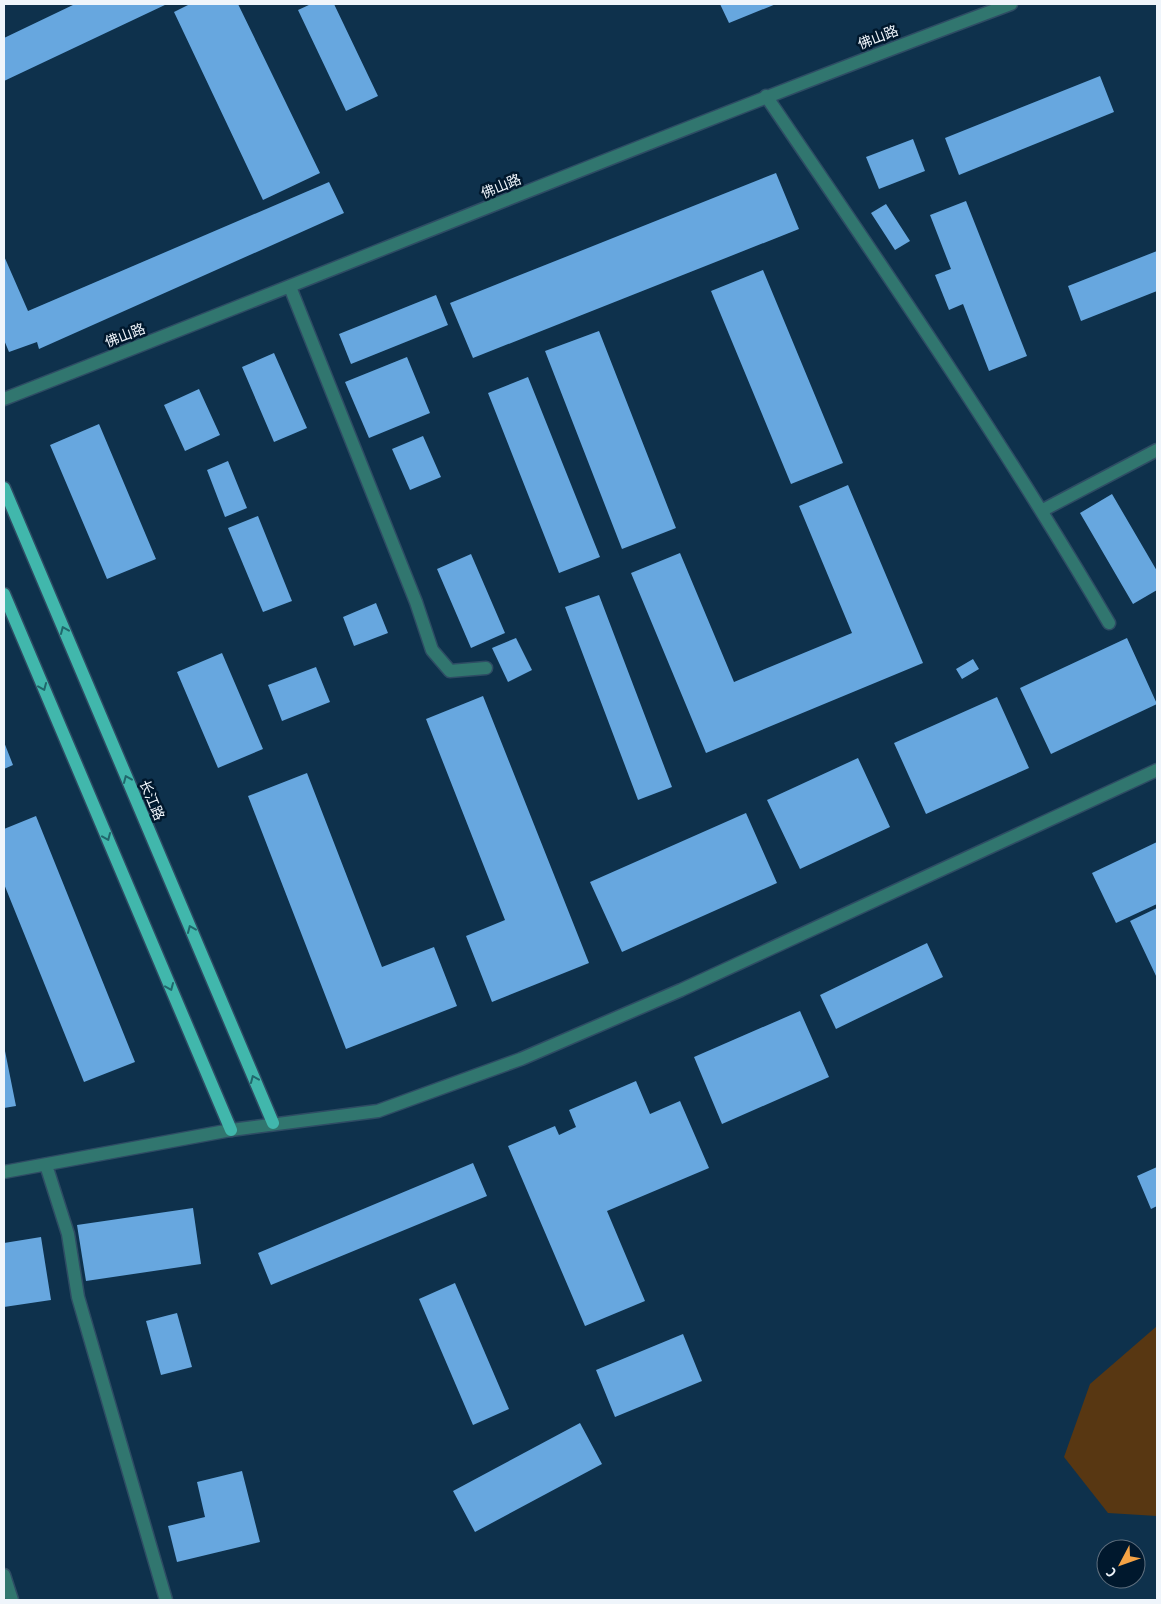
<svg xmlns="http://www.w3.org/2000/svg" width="1161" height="1604" viewBox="0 0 1161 1604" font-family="'PT Sans Narrow','Noto Sans SC',sans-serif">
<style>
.green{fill:#583712}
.building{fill:#67a7df}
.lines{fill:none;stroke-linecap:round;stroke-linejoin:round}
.minor-casing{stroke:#2e4c64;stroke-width:15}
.major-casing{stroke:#2e4c64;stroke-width:15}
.minor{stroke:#31766f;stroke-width:12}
.major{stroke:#41b7ac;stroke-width:12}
.oneway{stroke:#20686c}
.labels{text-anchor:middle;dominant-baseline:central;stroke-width:5;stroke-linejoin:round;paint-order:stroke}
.street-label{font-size:14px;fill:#eff5fb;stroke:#00182d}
</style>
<rect width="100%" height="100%" fill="#0e314c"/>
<path class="green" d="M 1157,1326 L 1157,1516 L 1108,1513 L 1064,1457 L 1090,1384 Z"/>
<path class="building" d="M 75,4 L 167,4 L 4,81 L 4,38 Z
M 190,4 L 238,4 L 320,173 L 263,200 L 174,12 Z
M 311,4 L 334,4 L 378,96 L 346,111 L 298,10 Z
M 720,4 L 776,4 L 729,23 Z
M 1100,76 L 1114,112 L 959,175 L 945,138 Z
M 913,139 L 925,171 L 879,189 L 866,157 Z
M 776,173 L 799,229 L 473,358 L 450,303 Z
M 329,182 L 344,213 L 39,349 L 37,342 L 9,352 L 4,340 L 4,256 L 28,311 Z
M 966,201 L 1027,356 L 989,371 L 963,304 L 949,310 L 935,275 L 951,269 L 930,215 Z
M 886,204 L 910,241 L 895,250 L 871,213 Z
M 1157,251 L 1157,291 L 1081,321 L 1068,286 Z
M 763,270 L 843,463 L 791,484 L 711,291 Z
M 436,295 L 448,325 L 351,364 L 339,334 Z
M 599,331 L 676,528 L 622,549 L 545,351 Z
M 274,353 L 307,428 L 274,442 L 242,367 Z
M 407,357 L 430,413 L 369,438 L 345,382 Z
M 528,377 L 600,557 L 559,573 L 488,393 Z
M 199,389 L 220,435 L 185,451 L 164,405 Z
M 99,424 L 156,559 L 107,579 L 50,445 Z
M 423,436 L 441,477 L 410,490 L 392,449 Z
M 228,461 L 247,508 L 225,517 L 207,470 Z
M 848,485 L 923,663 L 706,753 L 631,573 L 680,553 L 734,682 L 852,633 L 799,506 Z
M 1112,494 L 1157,571 L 1157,590 L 1133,604 L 1080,513 Z
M 258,516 L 292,601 L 263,612 L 228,528 Z
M 471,554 L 505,633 L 471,648 L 437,569 Z
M 599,595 L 672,787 L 638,800 L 565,607 Z
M 376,603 L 388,633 L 354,646 L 343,617 Z
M 516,638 L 532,670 L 508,682 L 492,648 Z
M 1127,638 L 1157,704 L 1051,754 L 1020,688 Z
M 222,653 L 263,749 L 218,768 L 177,672 Z
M 973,659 L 979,669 L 962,679 L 956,669 Z
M 316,667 L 330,702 L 282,721 L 268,685 Z
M 483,696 L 589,963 L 492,1002 L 466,936 L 505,920 L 426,719 Z
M 997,697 L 1029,768 L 926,814 L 894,743 Z
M 4,742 L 13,765 L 4,769 Z
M 858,758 L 890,827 L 800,869 L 767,800 Z
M 307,773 L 382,967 L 434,947 L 457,1006 L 346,1049 L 248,796 Z
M 746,813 L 777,883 L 622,952 L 590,882 Z
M 36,816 L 135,1062 L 84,1082 L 4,884 L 4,829 Z
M 1157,842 L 1157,904 L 1116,923 L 1092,873 Z
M 1157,908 L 1157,978 L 1130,921 Z
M 927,943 L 943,977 L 836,1029 L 820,995 Z
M 800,1011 L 829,1077 L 722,1124 L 694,1057 Z
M 4,1046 L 16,1106 L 4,1108 Z
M 636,1081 L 650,1114 L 680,1101 L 709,1168 L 607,1211 L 645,1301 L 585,1326 L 508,1146 L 555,1126 L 559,1135 L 576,1127 L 569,1110 Z
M 473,1163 L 487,1196 L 271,1285 L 258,1253 Z
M 1157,1167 L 1157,1206 L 1151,1209 L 1137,1176 Z
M 193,1208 L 201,1264 L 86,1281 L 77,1225 Z
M 41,1237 L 51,1300 L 4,1307 L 4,1243 Z
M 455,1283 L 509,1409 L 473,1425 L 419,1299 Z
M 177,1313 L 192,1367 L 161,1375 L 146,1321 Z
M 683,1334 L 702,1381 L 615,1417 L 596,1370 Z
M 580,1423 L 602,1464 L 475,1532 L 453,1491 Z
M 242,1471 L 260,1542 L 177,1562 L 168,1526 L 205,1517 L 197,1482 Z"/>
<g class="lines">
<g class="minor-casing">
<path id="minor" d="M 766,96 C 884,269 1003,442 1109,623
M 290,287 L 416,602 L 432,650 L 450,671 L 486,668
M 4,399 C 340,268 673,130 1011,4
M 1043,510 L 1157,450
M 46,1165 L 68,1234 L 78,1297 L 166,1600
M 4,1172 L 231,1130 L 378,1111 L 521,1059 L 681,990 L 1157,770
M 4,1575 L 12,1600"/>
</g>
<g class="major-casing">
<path id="major" d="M 4,488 L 273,1123
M 4,594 L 231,1130"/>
</g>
<use href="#minor" class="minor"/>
<use href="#major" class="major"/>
</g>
<defs><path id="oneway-chevron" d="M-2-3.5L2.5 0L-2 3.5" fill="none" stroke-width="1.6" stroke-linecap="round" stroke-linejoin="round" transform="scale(1.25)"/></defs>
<g class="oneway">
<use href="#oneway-chevron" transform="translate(64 630) rotate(-113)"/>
<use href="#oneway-chevron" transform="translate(43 687) rotate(67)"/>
<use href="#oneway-chevron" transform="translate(127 779) rotate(-113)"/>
<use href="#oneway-chevron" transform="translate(107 837) rotate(67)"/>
<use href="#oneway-chevron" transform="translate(191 929) rotate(-113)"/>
<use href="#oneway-chevron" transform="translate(170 987) rotate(67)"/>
<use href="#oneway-chevron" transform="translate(254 1079) rotate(-113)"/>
</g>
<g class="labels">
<g class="street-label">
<text transform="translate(878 37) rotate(-21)">佛山路</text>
<text transform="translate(501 186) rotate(-22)">佛山路</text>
<text transform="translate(125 335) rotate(-21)">佛山路</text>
<text transform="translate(152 800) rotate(67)">长江路</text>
</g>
</g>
<rect width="1161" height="1604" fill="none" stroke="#eff5fb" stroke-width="10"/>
<g transform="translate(1121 1564) rotate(229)"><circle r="24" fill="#00182d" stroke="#60707f"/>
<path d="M0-4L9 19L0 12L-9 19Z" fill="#f5a345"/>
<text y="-8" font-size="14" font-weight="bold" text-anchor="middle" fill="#eff5fb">С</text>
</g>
</svg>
